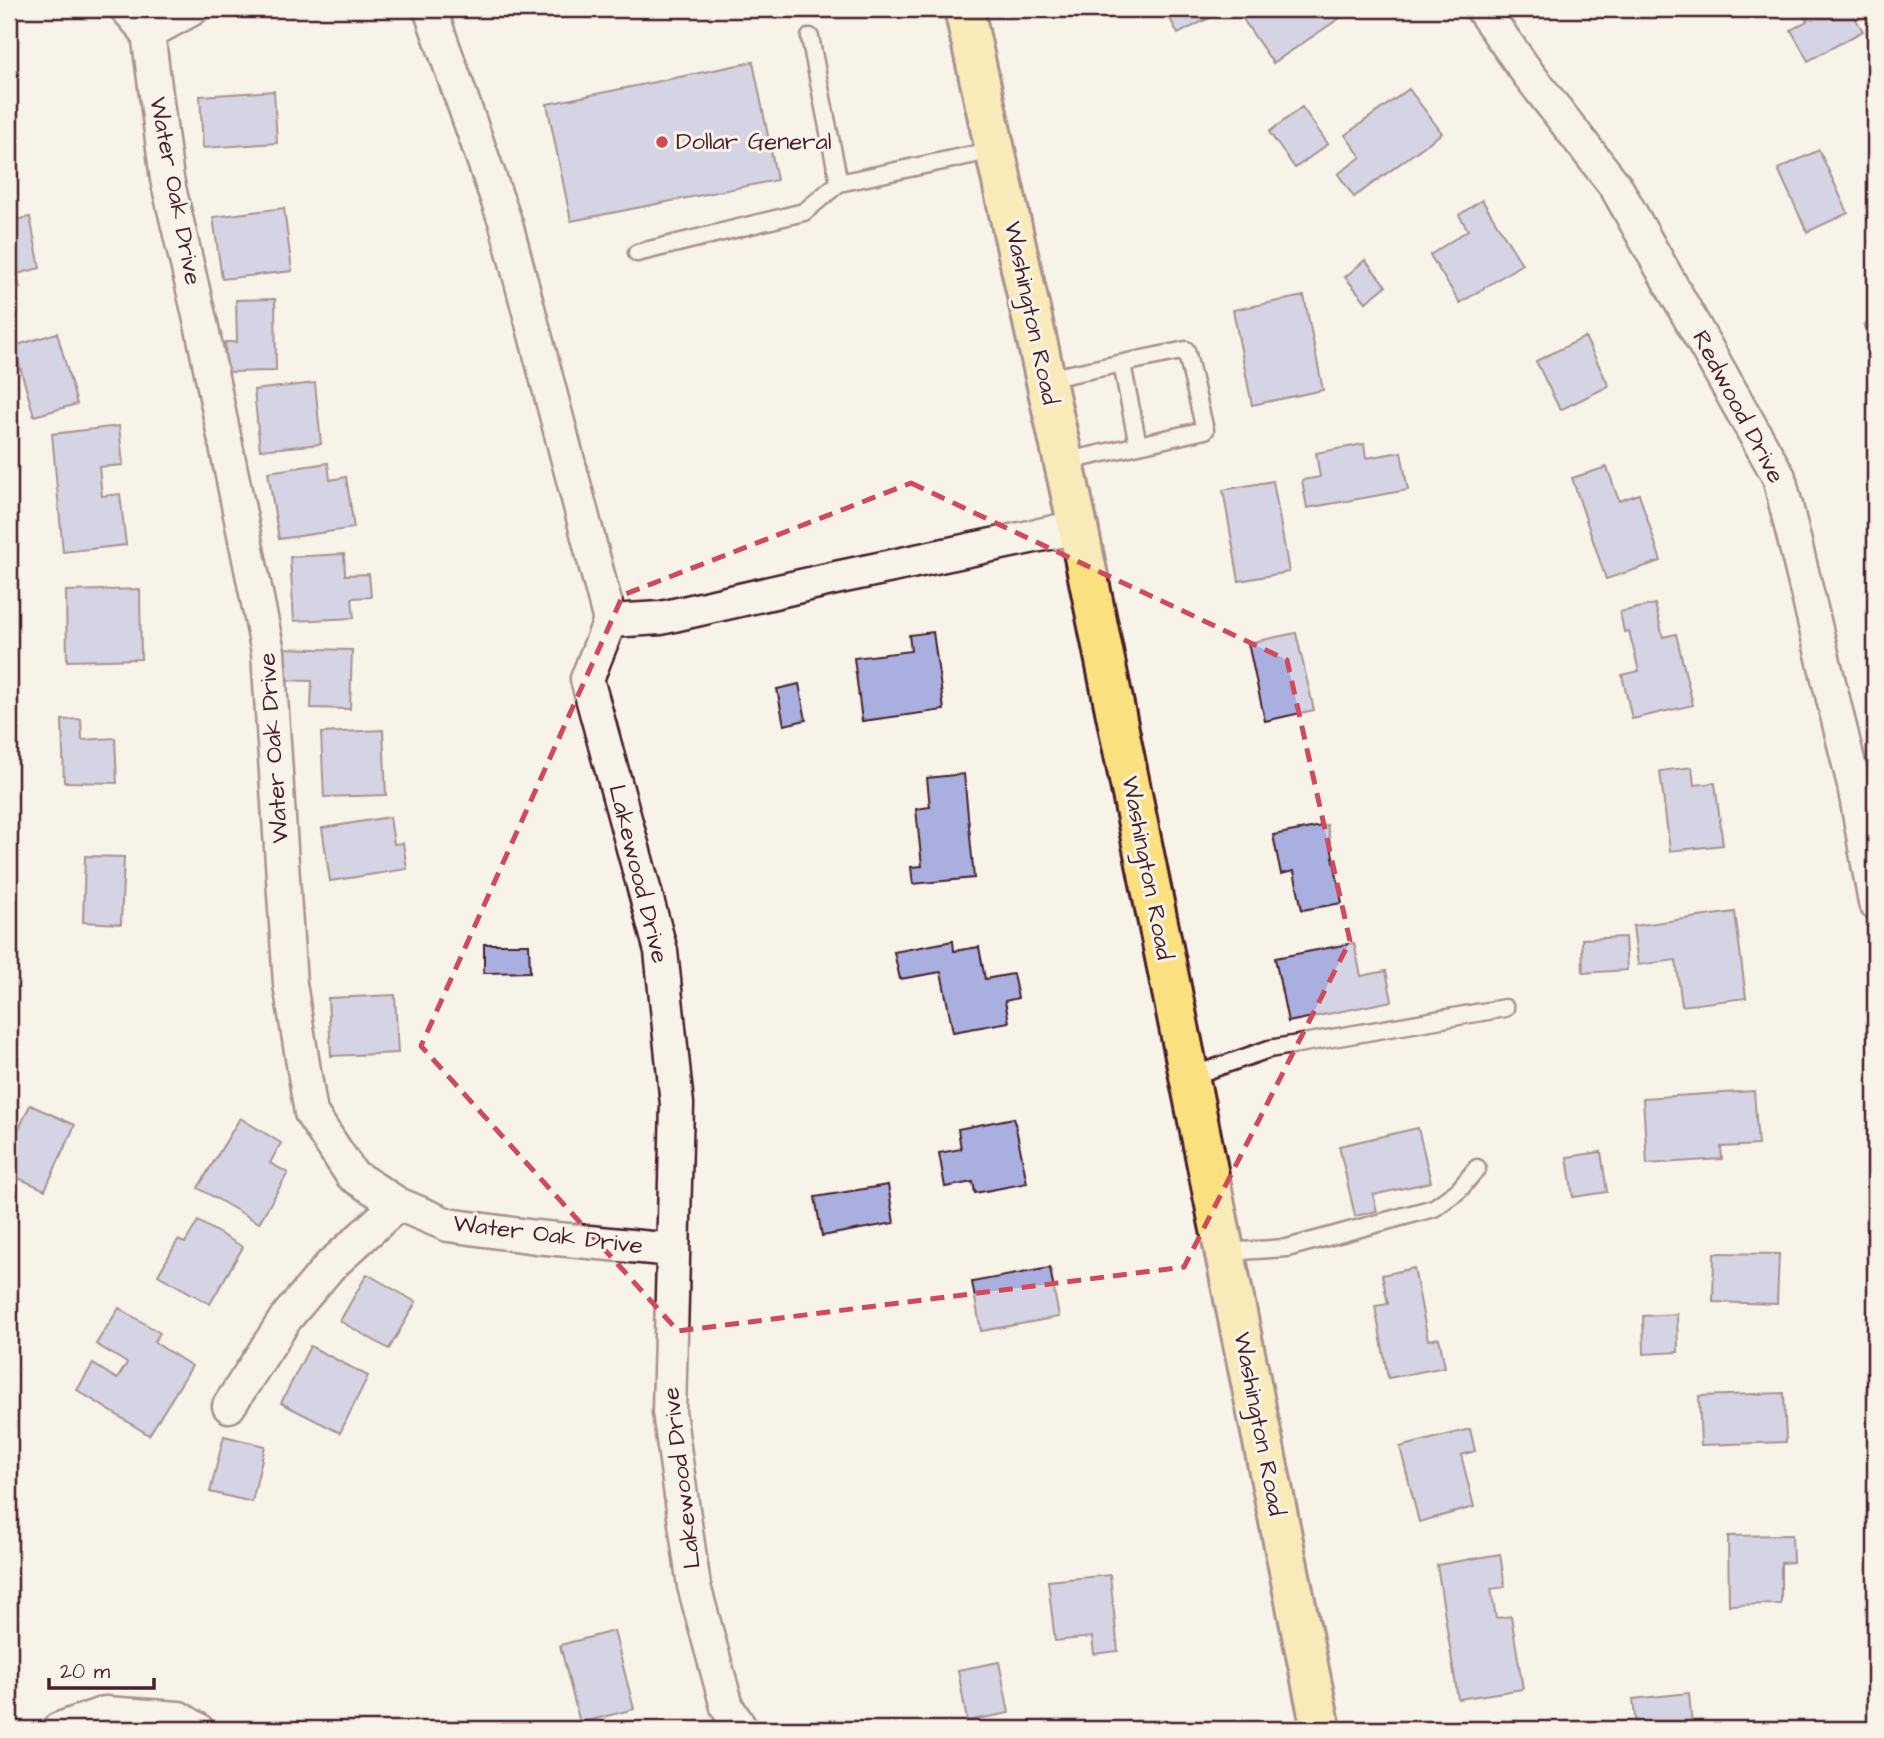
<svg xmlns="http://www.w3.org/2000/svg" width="1884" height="1738" viewBox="0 0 1884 1738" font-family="'Architects Daughter',sans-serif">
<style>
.building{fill:#a9b0e0;stroke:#4a1f2b;stroke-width:2}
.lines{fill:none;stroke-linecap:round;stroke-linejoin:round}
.lane-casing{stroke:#4a1f2b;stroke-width:21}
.street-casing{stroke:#4a1f2b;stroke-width:37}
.primary-casing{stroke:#4a1f2b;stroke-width:44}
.lane{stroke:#f7f3e8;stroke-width:16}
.street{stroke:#f7f3e8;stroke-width:32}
.primary{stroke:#fbe080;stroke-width:38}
.marked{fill:none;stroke:#d1495b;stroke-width:5;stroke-dasharray:14 9;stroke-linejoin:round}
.poi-dot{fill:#d1495b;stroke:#f7f3e8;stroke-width:2.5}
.labels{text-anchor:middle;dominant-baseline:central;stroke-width:6;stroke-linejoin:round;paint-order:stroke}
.poi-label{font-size:24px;fill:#4a1f2b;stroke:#f7f3e8;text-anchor:start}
.street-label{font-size:24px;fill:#4a1f2b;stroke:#f7f3e8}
</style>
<rect width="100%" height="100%" fill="#f7f3e8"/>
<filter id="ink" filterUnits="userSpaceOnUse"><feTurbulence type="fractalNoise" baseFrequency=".0143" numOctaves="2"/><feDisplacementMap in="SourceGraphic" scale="14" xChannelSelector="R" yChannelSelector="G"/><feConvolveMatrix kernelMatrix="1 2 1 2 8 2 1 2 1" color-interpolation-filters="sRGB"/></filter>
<g filter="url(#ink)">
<path class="building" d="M 1165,9 L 1204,9 L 1209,18 L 1178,34 Z
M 1236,9 L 1339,9 L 1343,16 L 1273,63 Z
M 1800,9 L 1850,9 L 1863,31 L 1808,61 L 1791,30 L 1807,21 Z
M 753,62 L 777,180 L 571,221 L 547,104 Z
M 1409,89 L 1442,133 L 1354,197 L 1338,174 L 1361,157 L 1345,135 Z
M 274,91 L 277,143 L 203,148 L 200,96 Z
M 1302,107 L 1328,144 L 1295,168 L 1269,132 Z
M 1819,150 L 1848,213 L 1807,232 L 1778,169 Z
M 1482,200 L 1522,264 L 1460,303 L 1430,255 L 1468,230 L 1459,215 Z
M 284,208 L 292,271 L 222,279 L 213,217 Z
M 30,217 L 40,268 L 17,274 L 20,288 L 9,291 L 9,221 Z
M 1365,260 L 1386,286 L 1366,302 L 1345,277 Z
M 1304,296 L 1323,390 L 1252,405 L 1233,310 Z
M 275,299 L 276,371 L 226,372 L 225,342 L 237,342 L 236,300 Z
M 1875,321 L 1875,356 L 1864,325 Z
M 57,333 L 77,404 L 34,416 L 14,346 Z
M 1585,337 L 1609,386 L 1560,410 L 1536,361 Z
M 315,383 L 321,444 L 260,450 L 254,390 Z
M 119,426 L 123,465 L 99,467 L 102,496 L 120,494 L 126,545 L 63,552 L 52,434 Z
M 1364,444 L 1366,458 L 1401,452 L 1408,490 L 1307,508 L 1302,480 L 1320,477 L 1316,453 Z
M 328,463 L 330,480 L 346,477 L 354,528 L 279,539 L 268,472 Z
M 1607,467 L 1619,501 L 1639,494 L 1661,561 L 1606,579 L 1572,478 Z
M 1273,481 L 1289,572 L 1239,581 L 1223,490 Z
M 344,554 L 345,575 L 369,574 L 371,597 L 352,598 L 354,618 L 294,621 L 290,557 Z
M 140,589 L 141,659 L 67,661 L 66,591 Z
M 1655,604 L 1663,637 L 1676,634 L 1693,705 L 1632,719 L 1622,675 L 1639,671 L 1629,631 L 1624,632 L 1620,612 Z
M 933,632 L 944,710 L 862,721 L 854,658 L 911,651 L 909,635 Z
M 1296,633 L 1314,710 L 1265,721 L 1248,643 Z
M 277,648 L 352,650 L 350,709 L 311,708 L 312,681 L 277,680 Z
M 799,684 L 806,720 L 784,725 L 777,689 Z
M 81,719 L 82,740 L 115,738 L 117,783 L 64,782 L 62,720 Z
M 383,730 L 386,795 L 324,797 L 321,733 Z
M 1692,767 L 1694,785 L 1715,783 L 1723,845 L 1670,851 L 1660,771 Z
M 964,774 L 974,878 L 913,884 L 911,867 L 922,866 L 916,809 L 930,807 L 927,778 Z
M 390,817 L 394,844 L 403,843 L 407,869 L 330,881 L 322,828 Z
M 1327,825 L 1342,903 L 1302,910 L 1294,871 L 1281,874 L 1273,835 Z
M 85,856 L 124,857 L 121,924 L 83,922 Z
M 1735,912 L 1746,998 L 1682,1006 L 1676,960 L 1638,965 L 1633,926 Z
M 1625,937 L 1627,970 L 1583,973 L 1582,939 Z
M 953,941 L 954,951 L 979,947 L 985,979 L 1013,974 L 1018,998 L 1005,1001 L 1009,1022 L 953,1032 L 941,972 L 900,979 L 894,952 Z
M 1354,943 L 1361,976 L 1386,971 L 1392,1001 L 1288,1022 L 1275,958 Z
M 484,944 L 529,944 L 530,972 L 484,973 Z
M 395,995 L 398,1053 L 331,1056 L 328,998 Z
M 1754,1091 L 1758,1145 L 1721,1147 L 1722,1159 L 1647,1164 L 1643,1098 Z
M 30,1105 L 75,1125 L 45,1190 L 9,1174 L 9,1150 Z
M 240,1118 L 281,1143 L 270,1163 L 288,1173 L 259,1223 L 198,1188 Z
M 1014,1118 L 1027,1183 L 975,1193 L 973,1182 L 945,1187 L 939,1153 L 961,1149 L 958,1129 Z
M 1418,1128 L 1431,1182 L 1373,1195 L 1377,1211 L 1355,1216 L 1339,1146 Z
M 1601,1152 L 1607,1192 L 1573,1197 L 1567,1157 Z
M 888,1185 L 894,1223 L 822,1236 L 815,1197 Z
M 198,1221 L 243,1247 L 210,1304 L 158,1275 L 178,1240 L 185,1243 Z
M 1714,1253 L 1779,1254 L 1777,1304 L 1713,1302 Z
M 1050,1268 L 1059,1317 L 981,1331 L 972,1282 Z
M 1414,1268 L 1428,1340 L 1439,1338 L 1445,1367 L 1388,1378 L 1375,1306 L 1388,1304 L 1382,1275 Z
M 367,1274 L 416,1302 L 389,1349 L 340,1321 Z
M 119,1308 L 160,1333 L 154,1342 L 192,1366 L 149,1435 L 77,1390 L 93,1364 L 117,1379 L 127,1363 L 96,1344 Z
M 1677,1314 L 1678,1352 L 1644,1354 L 1643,1316 Z
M 310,1346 L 368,1376 L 340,1433 L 281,1403 Z
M 1784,1393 L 1786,1442 L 1701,1445 L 1699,1396 Z
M 1470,1429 L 1475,1451 L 1461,1455 L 1474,1507 L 1419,1522 L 1400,1447 Z
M 224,1436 L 265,1446 L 252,1502 L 210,1492 Z
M 1792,1535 L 1793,1562 L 1781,1563 L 1781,1604 L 1729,1605 L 1728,1536 Z
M 1500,1554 L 1505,1587 L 1491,1589 L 1496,1618 L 1511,1616 L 1523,1689 L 1458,1699 L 1437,1565 Z
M 1110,1575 L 1118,1651 L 1094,1654 L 1092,1637 L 1055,1641 L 1048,1581 Z
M 614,1631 L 634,1709 L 580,1723 L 560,1645 Z
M 999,1662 L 1009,1713 L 967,1721 L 958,1670 Z
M 1689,1693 L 1692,1726 L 1636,1729 L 1633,1699 Z"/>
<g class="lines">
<g class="lane-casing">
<path id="lane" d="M 810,37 L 839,183 L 995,150
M 637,253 L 804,212 L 839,183
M 1122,364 L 1138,445
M 1046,379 L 1186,350 L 1205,430 L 1064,462
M 1189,1077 L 1269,1049 L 1505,1008
M 1224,1252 L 1287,1248 L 1434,1208 L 1459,1190 L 1477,1168"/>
</g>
<g class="street-casing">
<path id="street" d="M 127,9 L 148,33
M 192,9 L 148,33 L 167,179 L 202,328 L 268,652 L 290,984 L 311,1113 L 352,1175 L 398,1204 L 448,1225 L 536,1237 L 673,1250
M 430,9 L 506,224 L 610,621
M 1482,9 L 1529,75 L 1616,187 L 1779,477 L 1854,785 L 1875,903
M 229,1406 L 286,1318 L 329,1267 L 398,1204
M 59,1729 L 105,1713 L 179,1718 L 197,1729
M 741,1729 L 727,1707 L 694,1586 L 669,1412 L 677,1104 L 661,951 L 587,679 L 610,621 L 661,618 L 840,577 L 1078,527"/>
</g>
<g class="primary-casing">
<path id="primary" d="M 964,9 L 1078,527 L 1321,1729"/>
</g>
<use href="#lane" class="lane"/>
<use href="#street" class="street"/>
<use href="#primary" class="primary"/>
</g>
</g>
<path d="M0 0H1884V1738H0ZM 911,483 L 1287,660 L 1350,941 L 1184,1267 L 678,1331 L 421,1046 L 623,595 Z" fill="#f7f3e8" fill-opacity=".55" fill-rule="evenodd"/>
<path class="marked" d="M 911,483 L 1287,660 L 1350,941 L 1184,1267 L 678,1331 L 421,1046 L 623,595 Z"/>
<circle class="poi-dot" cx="662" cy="142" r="7"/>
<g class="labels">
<g class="poi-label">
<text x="676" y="142">Dollar General</text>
</g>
<g class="street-label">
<text transform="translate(175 191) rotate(79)">Water Oak Drive</text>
<text transform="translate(1031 313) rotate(78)">Washington Road</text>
<text transform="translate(1738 407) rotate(62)">Redwood Drive</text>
<text transform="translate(274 748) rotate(-94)">Water Oak Drive</text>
<text transform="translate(1147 868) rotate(79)">Washington Road</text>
<text transform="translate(638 874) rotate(76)">Lakewood Drive</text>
<text transform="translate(548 1235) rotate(7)">Water Oak Drive</text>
<text transform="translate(1259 1424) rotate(79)">Washington Road</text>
<text transform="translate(682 1478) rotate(-97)">Lakewood Drive</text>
</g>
</g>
<rect width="1884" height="1738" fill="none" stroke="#f7f3e8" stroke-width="35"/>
<rect x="18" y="18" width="1849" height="1703" fill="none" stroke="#4a1f2b" stroke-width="2.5" filter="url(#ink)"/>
<path d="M49 1678v10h105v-10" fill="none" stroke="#4a1f2b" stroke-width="3.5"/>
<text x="60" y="1678" font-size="21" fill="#4a1f2b" stroke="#f7f3e8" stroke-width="5" paint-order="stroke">20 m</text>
</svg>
